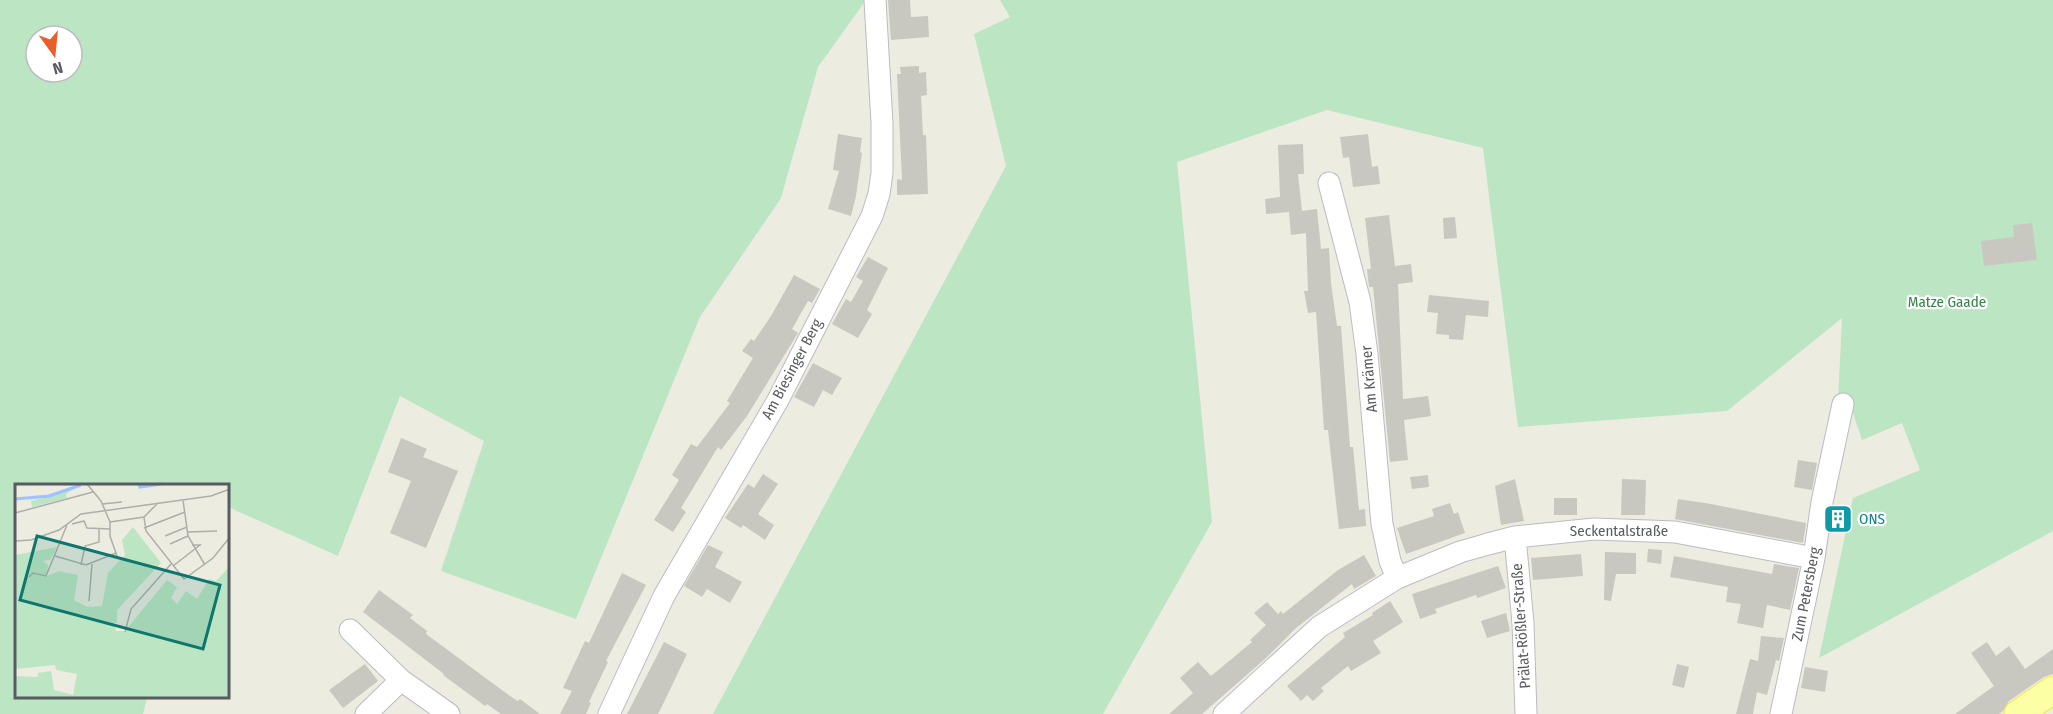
<svg xmlns="http://www.w3.org/2000/svg" width="2053" height="714" viewBox="0 0 2053 714" font-family="'Fira Sans Condensed',sans-serif">
<style>
.green{fill:#bce5c4;fill-rule:evenodd}
.building{fill:#c9c8c0}
.lines{fill:none;stroke-linecap:round;stroke-linejoin:round}
.minor-casing{stroke:#bbbcc3;stroke-width:23}
.major-casing{stroke:#f3e653;stroke-width:29}
.minor{stroke:#fff;stroke-width:21}
.major{stroke:#fcffa3;stroke-width:27}
.labels{text-anchor:middle;dominant-baseline:central;stroke-width:4.5;stroke-linejoin:round;paint-order:stroke}
.park-label{font-size:15px;fill:#348648;stroke:#fff}
.street-label{font-size:15px;fill:#595b62;stroke:#fff}
.culture-label{font-size:15px;fill:#0d838f;stroke:#fff;text-anchor:start}
.inset-river{fill:none;stroke:#9ec1ff;stroke-width:3}
.inset-road{fill:none;stroke:#aeaeaa;stroke-width:1.5}
.view{fill:#0f766e;fill-opacity:0.15;stroke:#0f766e;stroke-width:3}
.inset-edge{fill:none;stroke:#595b62;stroke-width:3}
</style>
<rect width="100%" height="100%" fill="#edece1"/>
<path class="green" d="M 0,0 L 866,0 L 818,67 L 781,198 L 700,317 L 576,619 L 441,571 L 484,441 L 400,396 L 338,556 L 228,507 L 228,486 L 16,486 L 16,698 L 147,698 L 143,714 L 0,714 ZM 36,36 L 72,36 L 72,72 L 36,72 Z
M 1000,0 L 2053,0 L 2053,531 L 1819,658 L 1853,498 L 1920,470 L 1902,423 L 1862,440 L 1850,404 L 1838,401 L 1842,318 L 1727,411 L 1518,427 L 1483,148 L 1327,110 L 1177,162 L 1212,522 L 1103,714 L 713,714 L 1006,166 L 974,34 L 1010,17 Z"/>
<path class="building" d="M 888,0 L 910,0 L 911,17 L 928,16 L 929,37 L 891,40 Z
M 919,66 L 919,73 L 926,72 L 927,95 L 921,96 L 923,135 L 926,135 L 928,194 L 897,195 L 897,179 L 902,180 L 897,74 L 901,74 L 900,67 Z
M 838,134 L 862,138 L 860,152 L 862,153 L 856,196 L 851,216 L 828,209 L 839,171 L 833,170 Z
M 1368,134 L 1372,167 L 1378,166 L 1380,184 L 1353,187 L 1349,157 L 1343,158 L 1340,137 Z
M 1303,144 L 1304,174 L 1298,174 L 1302,211 L 1317,209 L 1321,249 L 1329,248 L 1331,283 L 1337,326 L 1341,326 L 1350,447 L 1353,447 L 1359,510 L 1365,509 L 1366,526 L 1339,529 L 1328,430 L 1324,430 L 1316,312 L 1308,313 L 1304,291 L 1308,291 L 1306,233 L 1291,235 L 1289,212 L 1266,214 L 1265,199 L 1280,197 L 1278,145 Z
M 1389,215 L 1395,266 L 1411,264 L 1413,282 L 1398,284 L 1403,399 L 1428,396 L 1431,416 L 1404,420 L 1408,460 L 1390,462 L 1373,287 L 1369,287 L 1367,269 L 1371,269 L 1365,218 Z
M 1455,217 L 1457,238 L 1444,239 L 1443,218 Z
M 2032,223 L 2037,260 L 1984,266 L 1981,241 L 2014,237 L 2013,225 Z
M 868,257 L 888,268 L 867,310 L 872,314 L 858,338 L 832,324 L 846,299 L 851,302 L 863,281 L 856,277 Z
M 794,275 L 820,289 L 812,303 L 808,301 L 792,329 L 798,333 L 747,416 L 721,450 L 718,447 L 681,508 L 686,512 L 673,532 L 654,520 L 679,480 L 672,475 L 691,444 L 697,447 L 730,403 L 727,401 L 753,358 L 742,351 L 751,339 L 754,341 L 771,316 Z
M 1429,295 L 1489,301 L 1488,317 L 1466,315 L 1463,340 L 1449,339 L 1449,335 L 1436,334 L 1438,313 L 1427,312 Z
M 813,363 L 842,378 L 832,395 L 823,390 L 814,407 L 794,397 Z
M 401,438 L 427,449 L 423,457 L 458,471 L 426,548 L 390,533 L 411,481 L 388,472 Z
M 1798,460 L 1817,463 L 1812,490 L 1794,487 Z
M 763,474 L 778,484 L 758,514 L 774,525 L 765,540 L 743,525 L 741,528 L 725,518 L 748,484 L 754,488 Z
M 1428,475 L 1429,487 L 1412,489 L 1410,477 Z
M 1515,479 L 1524,521 L 1501,525 L 1495,486 Z
M 1622,479 L 1646,480 L 1645,515 L 1621,515 Z
M 1554,498 L 1577,498 L 1577,515 L 1554,515 Z
M 1678,499 L 1711,504 L 1806,523 L 1803,543 L 1675,519 Z
M 1450,503 L 1454,514 L 1458,512 L 1465,533 L 1406,554 L 1397,528 L 1434,516 L 1432,509 Z
M 708,545 L 723,552 L 715,567 L 742,582 L 730,603 L 707,589 L 702,597 L 684,586 Z
M 1648,549 L 1662,550 L 1661,564 L 1647,562 Z
M 1605,552 L 1636,553 L 1636,574 L 1616,574 L 1611,601 L 1604,600 Z
M 1581,554 L 1583,576 L 1533,580 L 1531,558 Z
M 1364,555 L 1376,576 L 1354,589 L 1352,584 L 1296,628 L 1266,658 L 1202,714 L 1169,714 L 1193,693 L 1180,678 L 1198,662 L 1211,676 L 1252,642 L 1250,640 L 1266,625 L 1254,613 L 1267,602 L 1278,614 L 1281,611 L 1283,614 L 1338,570 Z
M 1674,556 L 1772,574 L 1774,564 L 1799,568 L 1790,610 L 1767,605 L 1763,628 L 1737,623 L 1741,604 L 1726,602 L 1728,587 L 1670,577 Z
M 1498,566 L 1506,588 L 1477,598 L 1476,595 L 1435,609 L 1437,613 L 1420,619 L 1412,594 Z
M 622,573 L 646,585 L 606,661 L 608,662 L 589,702 L 591,703 L 586,714 L 560,714 L 572,691 L 563,688 L 585,641 L 589,643 Z
M 379,590 L 413,615 L 410,618 L 427,631 L 426,634 L 510,696 L 518,701 L 520,699 L 540,714 L 501,714 L 487,704 L 485,706 L 443,675 L 444,674 L 363,612 Z
M 1390,601 L 1403,622 L 1373,641 L 1381,653 L 1351,671 L 1348,666 L 1321,688 L 1324,691 L 1313,701 L 1307,695 L 1301,701 L 1287,686 L 1345,637 L 1343,633 L 1373,615 L 1372,613 Z
M 1506,613 L 1510,631 L 1487,638 L 1481,621 Z
M 1761,636 L 1784,638 L 1779,661 L 1776,660 L 1767,695 L 1757,692 L 1753,714 L 1736,714 L 1750,659 L 1758,661 Z
M 664,642 L 687,654 L 665,700 L 658,714 L 627,714 Z
M 1987,642 L 1996,656 L 2009,646 L 2025,669 L 2053,649 L 2053,674 L 2044,677 L 2009,701 L 2003,711 L 1999,714 L 1955,714 L 1994,686 L 1971,653 Z
M 365,664 L 378,681 L 343,708 L 329,690 Z
M 1677,664 L 1689,667 L 1684,688 L 1672,685 Z
M 1805,667 L 1828,671 L 1825,692 L 1801,688 Z"/>
<g class="lines">
<g class="minor-casing">
<path id="minor" d="M 1329,183 L 1360,302 L 1367,354 L 1382,524 L 1390,561 L 1397,578
M 1515,537 L 1523,623 L 1526,714
M 350,630 L 401,680
M 366,714 L 401,680 L 449,714
M 609,714 L 664,596 L 778,400 L 872,216 L 879,194 L 882,173 L 882,123 L 875,0
M 1224,714 L 1319,627 L 1397,578 L 1460,552 L 1488,544 L 1515,537 L 1594,529 L 1675,532 L 1814,558
M 1781,714 L 1814,558 L 1822,502 L 1843,404"/>
</g>
<g class="major-casing">
<path id="major" d="M 2018,714 L 2053,690"/>
</g>
<use href="#minor" class="minor"/>
<use href="#major" class="major"/>
</g>
<defs>
<g id="building-square" transform="scale(1.5)"><rect x="-9" y="-9" width="18" height="18" rx="4" fill="#0f9aa8" stroke="#fff"/><path d="M-4-6H4V6H1V3H-1V6H-4ZM-2.5-4.3h1.7v1.8h-1.7ZM.8-4.3h1.7v1.8H.8ZM-2.5-1h1.7V.8h-1.7ZM.8-1h1.7V.8H.8Z" fill="#fff"/></g>
</defs>
<g fill-rule="evenodd">
<use href="#building-square" x="1838" y="519"/>
</g>
<g class="labels">
<g class="park-label">
<text x="1947" y="302">Matze Gaade</text>
</g>
<g class="street-label">
<text transform="translate(792 369) rotate(-62)">Am Biesinger Berg</text>
<text transform="translate(1369 379) rotate(-95)">Am Krämer</text>
<text x="1619" y="531">Seckentalstraße</text>
<text transform="translate(1806 594) rotate(-79)">Zum Petersberg</text>
<text transform="translate(1521 626) rotate(-94)">Prälat-Rößler-Straße</text>
</g>
<g class="culture-label">
<text x="1859" y="519">ONS</text>
</g>
</g>
<g transform="translate(15 484)">
<rect width="214" height="214" fill="#edece1"/>
<path d="M 59,5 L 51,10 L 52,14 L 17,23 L 16,17 ZM 118,43 L 146,79 L 102,126 L 102,139 L 99,139 L 101,147 L 110,147 L 152,96 L 162,103 L 156,114 L 162,120 L 171,107 L 182,115 L 194,95 L 201,97 L 214,83 L 214,214 L 0,214 L 0,192 L 23,193 L 23,189 L 36,187 L 39,206 L 58,211 L 62,190 L 41,186 L 40,181 L 0,185 L 0,71 L 42,63 L 35,76 L 28,77 L 33,81 L 32,92 L 44,87 L 63,91 L 59,116 L 72,123 L 87,122 L 93,89 L 110,71 L 107,56 Z" fill="#bce5c4"/>
<path class="inset-river" d="M 124,0 L 125,3 L 146,0M 0,15 L 34,12 L 66,1"/>
<path class="inset-road" d="M 72,0 L 86,17 L 95,38 L 95,52 L 102,72M 168,16 L 173,52 L 190,81M 87,20 L 107,18M 0,29 L 78,8M 129,33 L 131,47 L 169,95 L 198,74 L 215,53M 95,38 L 129,33 L 142,20M 57,40 L 69,37 L 72,44 L 95,45M 129,44 L 170,28M 173,48 L 202,47M 150,52 L 172,43M 0,57 L 16,56 L 44,46 L 66,30 L 196,12 L 215,5M 155,60 L 173,52M 40,72 L 71,81 L 101,69M 66,81 L 70,62 L 84,58 L 84,45M 158,82 L 185,61 L 177,61M 14,93 L 18,89 L 31,92 L 52,41M 74,117 L 77,80M 110,148 L 116,125 L 156,80"/>
<path class="view" d="M 22,52 L 205,101 L 188,165 L 5,116 Z"/>
<rect width="214" height="214" class="inset-edge"/>
</g>
<g transform="translate(54 54) rotate(165)"><circle r="28" fill="#ffffff" stroke="#bdbdc0" stroke-width="1.5"/>
<path d="M0-4.5L10 22L0 15L-10 22Z" fill="#eb5e28"/>
<text y="-9" font-size="16" font-weight="bold" text-anchor="middle" fill="#595b62">N</text>
</g>
</svg>
